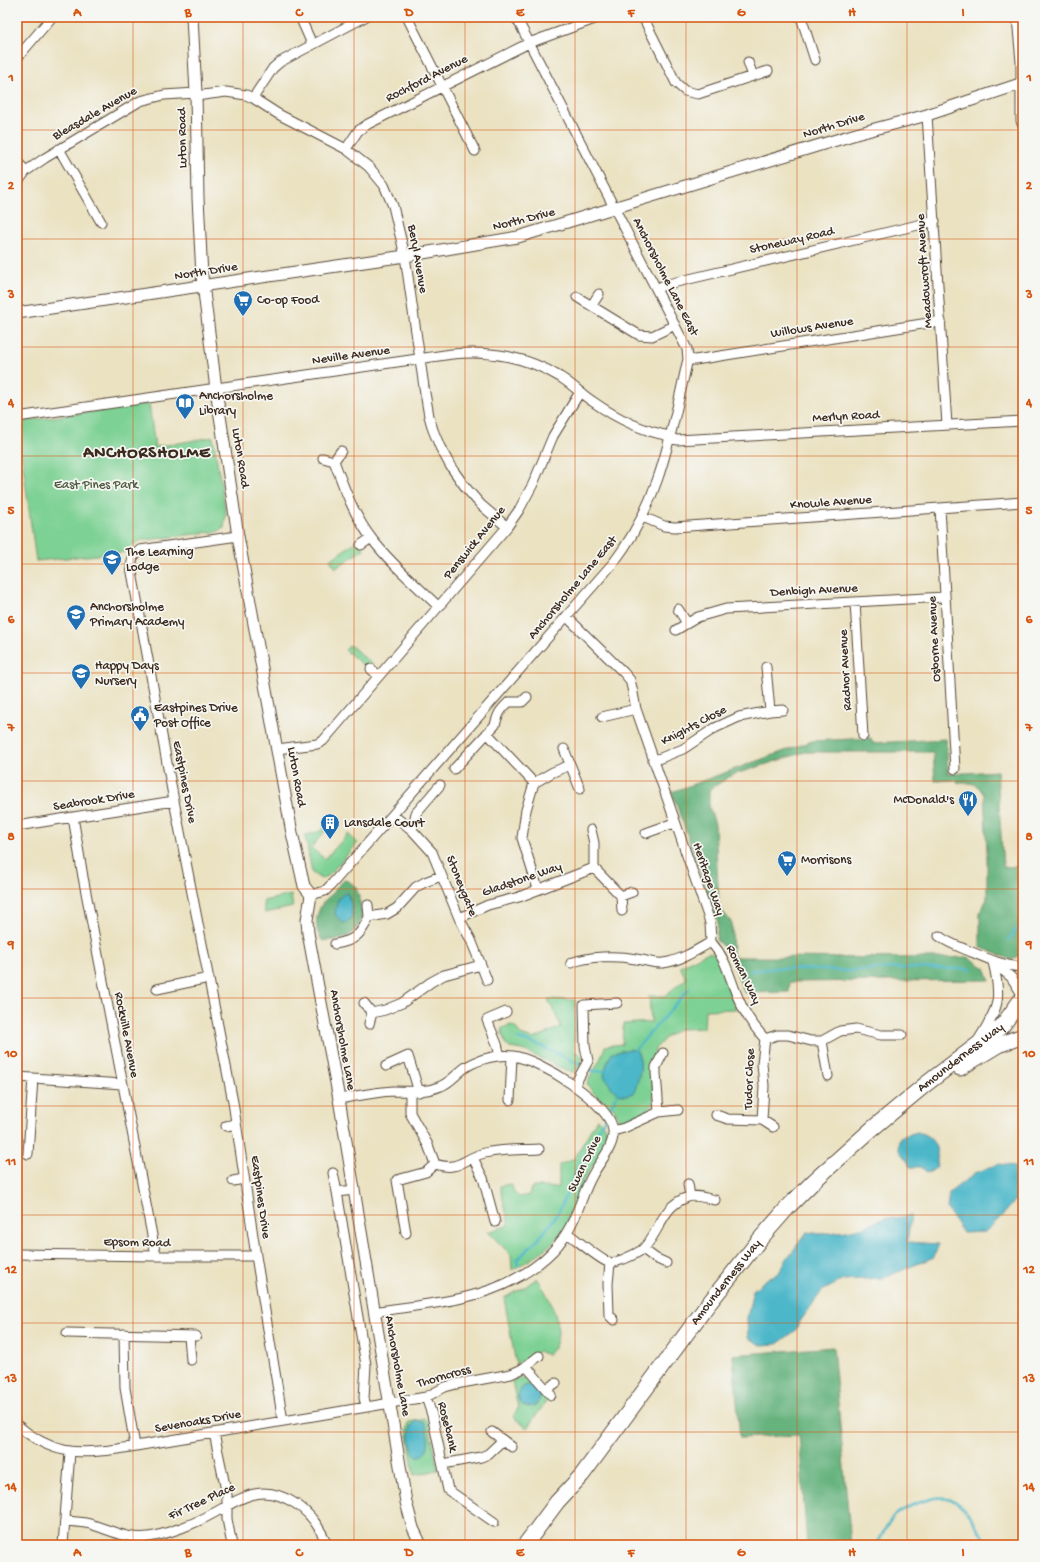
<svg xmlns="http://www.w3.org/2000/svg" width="1040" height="1562" viewBox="0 0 1040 1562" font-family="'Gochi Hand',sans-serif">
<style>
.green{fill:#7ed194;stroke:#5c7e59}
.forest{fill:#66b37e;stroke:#506e4e}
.water{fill:#4cb7c9;stroke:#447074}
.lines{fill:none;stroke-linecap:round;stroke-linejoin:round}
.stream{stroke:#4cb7c9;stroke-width:2.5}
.minor-casing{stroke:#554637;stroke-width:11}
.tertiary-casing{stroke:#554637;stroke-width:13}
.secondary-casing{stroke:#554637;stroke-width:15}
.trunk-casing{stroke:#554637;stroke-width:17}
.minor{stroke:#fff;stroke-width:9}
.tertiary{stroke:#fff;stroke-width:11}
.secondary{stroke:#fff;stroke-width:13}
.trunk{stroke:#fff;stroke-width:15}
.grid{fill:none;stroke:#d7540e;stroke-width:1;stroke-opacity:0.55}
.labels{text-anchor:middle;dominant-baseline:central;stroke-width:3.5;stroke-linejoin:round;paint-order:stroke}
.street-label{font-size:13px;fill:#3b2a1e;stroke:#f6f6f2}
.poi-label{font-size:13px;fill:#3b2a1e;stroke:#f6f6f2;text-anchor:start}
.park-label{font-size:13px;fill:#4f5c41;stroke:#f6f6f2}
.district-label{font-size:17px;font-weight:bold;letter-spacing:1px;fill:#3b2a1e;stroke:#f6f6f2}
.neatline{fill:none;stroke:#d7540e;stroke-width:1.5}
.grid-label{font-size:13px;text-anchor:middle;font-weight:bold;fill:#d7540e}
</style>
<rect width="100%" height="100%" fill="#f6f6f2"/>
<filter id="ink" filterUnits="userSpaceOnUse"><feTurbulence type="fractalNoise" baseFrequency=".025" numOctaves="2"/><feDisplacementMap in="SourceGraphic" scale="8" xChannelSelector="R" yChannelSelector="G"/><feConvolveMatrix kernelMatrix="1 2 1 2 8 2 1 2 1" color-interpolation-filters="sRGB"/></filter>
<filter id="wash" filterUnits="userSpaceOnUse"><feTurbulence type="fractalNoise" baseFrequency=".012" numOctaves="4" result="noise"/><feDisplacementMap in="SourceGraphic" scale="16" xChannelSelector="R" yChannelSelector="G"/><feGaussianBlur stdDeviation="0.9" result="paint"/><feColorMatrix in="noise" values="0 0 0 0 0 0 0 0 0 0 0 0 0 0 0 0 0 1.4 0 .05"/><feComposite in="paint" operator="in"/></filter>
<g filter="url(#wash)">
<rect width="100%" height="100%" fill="#ebe2c2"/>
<path class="green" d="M 149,404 L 155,447 L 213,437 L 226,514 L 224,528 L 219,531 L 139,541 L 134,544 L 127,552 L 36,561 L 17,422 Z
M 358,540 L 364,549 L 336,568 L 330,560 Z
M 350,645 L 373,665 L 369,670 L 345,650 Z
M 333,820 L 334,821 L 311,848 L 325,859 L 348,834 L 358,843 L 328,876 L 321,879 L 312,873 L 305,835 C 320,833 322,830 333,820 Z
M 291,895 L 293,907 L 265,913 L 263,901 Z
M 709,952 L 714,954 L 717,959 L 736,1009 L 705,1010 L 704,1028 L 680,1029 L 666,1037 L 655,1049 L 652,1066 L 654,1103 C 647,1112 631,1121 620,1122 L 614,1108 L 592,1092 L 587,1083 C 593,1071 602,1059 605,1046 L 622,1044 L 623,1024 L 651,1022 L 649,996 L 664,996 L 686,979 L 680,966 Z
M 548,999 L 575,1000 L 574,1047 L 575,1051 L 583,1057 L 577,1070 L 573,1072 L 568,1071 L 523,1050 L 510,1048 L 506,1045 L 502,1033 L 502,1028 L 511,1025 L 515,1027 L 521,1035 L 533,1039 L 561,1027 Z
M 597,1119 C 601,1122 607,1126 607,1133 C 607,1150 592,1165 584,1179 C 574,1200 570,1226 553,1242 C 541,1254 526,1262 512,1270 L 511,1255 L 488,1232 L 509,1225 L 500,1186 L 511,1184 L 514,1192 L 519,1197 L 529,1195 L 531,1188 C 539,1185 550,1189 559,1187 L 559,1165 L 574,1159 Z
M 537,1278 C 550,1297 571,1338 547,1355 L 539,1351 L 516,1364 L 504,1298 L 525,1287 Z
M 528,1376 L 548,1399 L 527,1428 L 513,1417 L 518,1408 L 512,1381 Z
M 425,1419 L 429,1423 L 438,1470 L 414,1475 L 407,1430 L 409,1422 Z"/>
<path class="forest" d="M 871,738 L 872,743 L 946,739 L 948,774 L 997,771 L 1003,867 L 1023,866 L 1023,953 L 1012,960 L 980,947 L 980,912 L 987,899 L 987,851 L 984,795 C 976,781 971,783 957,783 L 956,780 L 935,781 L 933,752 L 805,752 L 732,775 L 709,790 L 709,807 L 715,824 L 719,907 L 732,923 L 733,957 L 939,958 L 968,957 L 985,968 L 990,980 L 790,982 L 789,992 L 744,993 L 729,952 L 716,940 L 718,922 L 672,792 L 812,741 Z
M 344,879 C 348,881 354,884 356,888 C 359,895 363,913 361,920 C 359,927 351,935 344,938 C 337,941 330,939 323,941 C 314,931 315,914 323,903 C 326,898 331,896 334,892 C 337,887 340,883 344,879 Z
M 833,1347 L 851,1545 L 807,1545 L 799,1435 L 740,1438 L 733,1355 Z"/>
<path class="water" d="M 347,893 L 351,903 L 352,917 L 347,922 L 343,923 L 335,915 C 336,906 336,896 347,893 Z
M 630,1049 L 637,1051 C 644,1066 639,1077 634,1093 C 618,1100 612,1089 604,1076 L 607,1063 L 612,1053 Z
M 917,1132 C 935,1136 940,1150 936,1168 L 928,1173 L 921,1167 L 910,1167 C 905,1153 894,1154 900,1137 Z
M 998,1164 L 1014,1166 L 1023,1177 C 1023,1200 1000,1217 985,1232 L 963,1233 L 947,1209 L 949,1193 L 975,1173 Z
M 911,1215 L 907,1242 L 939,1244 L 934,1257 L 883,1278 L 843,1280 L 822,1291 L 799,1323 L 795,1331 L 777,1344 L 761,1345 L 748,1338 L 747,1318 L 753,1290 L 768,1278 L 779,1273 L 786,1260 L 807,1232 L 820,1234 L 847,1231 L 864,1227 L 885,1218 L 896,1218 Z
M518 1396a11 11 0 1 1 22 0a11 11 0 1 1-22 0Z
M 418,1421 L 425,1423 C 428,1432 432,1449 422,1455 C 421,1456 419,1457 417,1456 C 411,1454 408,1432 411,1427 C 412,1424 415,1422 418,1421 Z"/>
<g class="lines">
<path class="stream" d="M 1008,940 L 1023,921
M 750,971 L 776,968 L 849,971 L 893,968 L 971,969
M 518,1039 L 536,1044 L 582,1065
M 635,1050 L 689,989
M 587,1068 L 594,1071 L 605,1071
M 607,1113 L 618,1093
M 518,1266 L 517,1260 L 542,1235 L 554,1219 L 560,1209 L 577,1170 L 605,1118
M 877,1545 C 881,1537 885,1528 890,1521 C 899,1508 937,1493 951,1499 C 966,1506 980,1531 987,1545"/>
</g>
</g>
<g filter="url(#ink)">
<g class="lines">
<g class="minor-casing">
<path id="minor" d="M 300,17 L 312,44
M 407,17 L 475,151
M 643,17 L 676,83 L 685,91 L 698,94 L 768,71
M 801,17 L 815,60
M 17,58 L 52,17
M 748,62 L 753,76
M 196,96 L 226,92 L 246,95 L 253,98 L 278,114 L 346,149 L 369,167 L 384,185 L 393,206 L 405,256 L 424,387 L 429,416 L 433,430 L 440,447 L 451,467 L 466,488 L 481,505 L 507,527
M 253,98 L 273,68 L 280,62 L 365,17
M 927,115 L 947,425
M 59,149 L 101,222
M 346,149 L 358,131 L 368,124 L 529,43 L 600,17
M 17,162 L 26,171
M 17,183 L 26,171 L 45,158 L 140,101 L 164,95 L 196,93
M 656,289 L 664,285 L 935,221
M 577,297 L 639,335 L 652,336 L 675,325
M 592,305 L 599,294
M 688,359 L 695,360 L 941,321
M 17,417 L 452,354 C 489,350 528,357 560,377 C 572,384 581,394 592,401 C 616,418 642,431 670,436
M 670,438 L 677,440 L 1023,421
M 323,458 L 334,461 C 344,488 354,516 372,539 C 391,564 416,585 439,607
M 334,461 L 341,451
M 940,508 L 955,769
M 643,517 L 664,526 L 675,527 L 1023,502
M 238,536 L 140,550 L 133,557 L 131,567 L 174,801 L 233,1102 L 256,1256 L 283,1421
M 361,545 L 371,538
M 855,602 L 863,736
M 678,609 L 687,623
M 567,617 L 624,673 L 630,680 L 632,688 L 636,709 L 708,916 L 710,923 L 711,942 C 697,950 680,961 663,963 C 654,964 645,960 636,959 C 617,955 588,956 571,963
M 676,630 L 698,617 L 726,609 L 945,597
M 371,669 L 379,676
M 770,711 L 783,710
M 602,717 L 636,709
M 487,733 L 534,783
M 277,749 L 317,744 L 323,741 L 507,527 L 519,510 L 533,484 L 553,436 L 580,392
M 564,749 L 580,789
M 653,761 L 683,749 L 715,728 L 739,717 L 770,711 L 766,667
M 454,769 L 495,725 C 498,714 500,710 509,702 L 522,702 L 527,697
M 393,815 L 412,830 L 432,852 L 459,918 L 471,940 L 487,980
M 73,817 L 83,877 L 156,1256
M 17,826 L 174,801
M 412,830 L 416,813 L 440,785
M 591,830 L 594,843 L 594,868 L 621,896 L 622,911
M 646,833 L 674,823
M 538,889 L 522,838 L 526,810 L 534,783 L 553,772 L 570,765
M 311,895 L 325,891 L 331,885 L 614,562 C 661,501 671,432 688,359 L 687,349 L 516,17
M 621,896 L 632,892
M 368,905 L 369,917
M 459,918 L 488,905 L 519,897 L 594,868
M 939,936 C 948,943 957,946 967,950 C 986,958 1002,966 1023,967
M 711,942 C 728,961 729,978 739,1000 C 745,1014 755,1028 765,1039
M 335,944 C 354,941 361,935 369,917 L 387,914 L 397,908 L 416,887 L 425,882 L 441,876
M 995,964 L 1011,977 L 1022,994
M 157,989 L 209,978
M 364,1003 L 372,1013
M 369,1024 L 372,1013 L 385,1010 L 402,1003 L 431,982 L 444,975 L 481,965
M 765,1039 L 777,1035 L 788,1035 L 811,1041 L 822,1041 L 840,1031 L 856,1029 L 881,1035 L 902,1035
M 979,1039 C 999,1007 1002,999 993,962
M 822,1041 L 828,1076
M 500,1056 L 497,1044 L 487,1020 L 506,1012
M 386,1066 L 408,1056 L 419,1092
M 17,1077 L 122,1084
M 574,1086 L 588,1061 L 585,1046 L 584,1005 L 617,1003
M 410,1092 L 410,1113 L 428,1145 L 435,1164
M 339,1099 C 357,1096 375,1092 393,1091 C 409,1091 425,1093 441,1086 C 451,1082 457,1073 466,1067 C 479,1059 498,1054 513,1056 C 539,1059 610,1103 613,1130 C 615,1147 599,1162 592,1176 C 582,1194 578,1215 567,1232 C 557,1250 538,1266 520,1276 C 477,1302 423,1304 374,1312
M 510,1100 L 512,1056
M 659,1112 L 656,1073 L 656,1067 L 663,1053
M 716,1115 L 728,1119 L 762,1120 L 764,1086 L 762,1063 L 765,1039
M 762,1120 L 773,1127
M 226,1126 L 236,1124
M 613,1131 L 624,1128 L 659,1112 L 678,1110
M 28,1154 L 33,1078
M 473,1158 L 483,1178 L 495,1222
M 435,1164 C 460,1172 463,1158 485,1153 C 501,1149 522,1150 539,1149
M 333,1173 L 337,1192
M 233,1181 L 244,1179
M 688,1184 L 690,1196
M 354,1190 L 337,1192 L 366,1365 L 364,1398 L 366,1406
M 406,1233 L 397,1180 L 426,1172 L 435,1164
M 567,1233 C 576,1239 601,1261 610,1263 C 614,1263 620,1260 624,1259 C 631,1256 638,1253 643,1249 C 661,1231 661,1206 688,1197 C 695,1194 708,1199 715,1200
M 643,1249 L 655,1258 L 666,1263
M 17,1254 L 156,1256 L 256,1256
M 610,1263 L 608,1284 L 609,1315 L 614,1320
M 67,1333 L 196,1336
M 124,1334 L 125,1388 L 135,1446
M 189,1336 L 191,1360
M 526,1366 L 551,1395
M 546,1389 L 556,1383
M 426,1397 L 432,1415 L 448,1490 L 494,1522
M 17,1425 C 51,1454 76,1455 118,1449 L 426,1397 L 445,1387 L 456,1384 L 511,1374 L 522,1369 L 539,1356
M 492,1432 L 512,1447
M 214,1433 L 227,1495 L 227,1519 L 232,1545
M 443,1464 L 481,1457 L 488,1454 L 503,1440
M 66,1521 C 74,1522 83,1522 90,1524 C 110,1530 128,1540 149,1537 C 168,1534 196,1523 212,1514 C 244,1497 262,1482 296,1504 C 310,1513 321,1529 327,1545
M 63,1545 L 70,1452"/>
</g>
<g class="tertiary-casing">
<path id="tertiary" d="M 192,17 L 196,93 L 198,198 L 202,276 L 216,389 L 238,536 L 292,833 L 304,886 L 311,895 L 307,920 L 308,933 L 339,1099 L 406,1502 L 413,1528 L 421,1545
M 17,313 L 405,256 L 518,237 L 856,134 L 927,115 L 1023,83"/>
</g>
<g class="secondary-casing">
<path id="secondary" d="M 1019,17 L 1023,62 L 1023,121"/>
</g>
<g class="trunk-casing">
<g id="trunk">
<path d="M 960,1068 L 998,1045 L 1023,1036"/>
<path id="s1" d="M 525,1545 L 557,1502 L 582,1475 L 706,1307 L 761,1238 L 789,1206 L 815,1180 L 873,1128 L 926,1084 L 1002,1026 L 1021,1000"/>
</g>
</g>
<use href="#minor" class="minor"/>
<use href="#tertiary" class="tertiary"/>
<use href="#secondary" class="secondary"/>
<use href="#trunk" class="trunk"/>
</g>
</g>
<path class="grid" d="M 133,17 L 133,1545M 243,17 L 243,1545M 354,17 L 354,1545M 465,17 L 465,1545M 575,17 L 575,1545M 686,17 L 686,1545M 797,17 L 797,1545M 907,17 L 907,1545M 17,130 L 1023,130M 17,239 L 1023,239M 17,347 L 1023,347M 17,456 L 1023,456M 17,564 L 1023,564M 17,673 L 1023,673M 17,781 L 1023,781M 17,889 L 1023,889M 17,998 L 1023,998M 17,1106 L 1023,1106M 17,1215 L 1023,1215M 17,1323 L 1023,1323M 17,1432 L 1023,1432"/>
<defs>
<g id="supermarket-pin" transform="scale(1)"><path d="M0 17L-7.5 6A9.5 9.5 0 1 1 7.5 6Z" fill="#1f6fb2" stroke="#f6f6f2"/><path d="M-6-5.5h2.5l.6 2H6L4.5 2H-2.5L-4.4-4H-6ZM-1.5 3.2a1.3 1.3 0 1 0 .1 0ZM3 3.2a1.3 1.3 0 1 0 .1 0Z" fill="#fff"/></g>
<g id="library-pin" transform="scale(1)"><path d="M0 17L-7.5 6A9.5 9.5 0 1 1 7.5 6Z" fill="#1f6fb2" stroke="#f6f6f2"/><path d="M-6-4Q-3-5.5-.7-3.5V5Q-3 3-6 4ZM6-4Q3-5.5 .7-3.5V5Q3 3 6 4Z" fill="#fff"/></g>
<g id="school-pin" transform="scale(1)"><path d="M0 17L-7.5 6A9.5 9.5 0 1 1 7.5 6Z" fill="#1f6fb2" stroke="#f6f6f2"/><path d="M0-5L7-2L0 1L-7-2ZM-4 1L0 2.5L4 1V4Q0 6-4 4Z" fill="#fff"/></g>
<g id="civic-pin" transform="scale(1)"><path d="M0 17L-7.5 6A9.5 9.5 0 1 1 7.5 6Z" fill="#1f6fb2" stroke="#f6f6f2"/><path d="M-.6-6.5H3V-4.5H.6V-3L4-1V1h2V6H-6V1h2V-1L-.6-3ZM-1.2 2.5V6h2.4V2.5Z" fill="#fff"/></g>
<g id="restaurant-pin" transform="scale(1)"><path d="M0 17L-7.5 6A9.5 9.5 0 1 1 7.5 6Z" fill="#1f6fb2" stroke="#f6f6f2"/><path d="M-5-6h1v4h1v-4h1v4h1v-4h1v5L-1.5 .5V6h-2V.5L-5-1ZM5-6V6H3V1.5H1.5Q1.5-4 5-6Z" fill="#fff"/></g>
<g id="building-pin" transform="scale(1)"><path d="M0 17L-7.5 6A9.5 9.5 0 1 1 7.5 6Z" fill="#1f6fb2" stroke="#f6f6f2"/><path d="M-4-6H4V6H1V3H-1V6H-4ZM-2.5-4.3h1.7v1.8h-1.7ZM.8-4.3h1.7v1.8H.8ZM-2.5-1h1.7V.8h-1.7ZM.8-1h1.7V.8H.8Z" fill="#fff"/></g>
</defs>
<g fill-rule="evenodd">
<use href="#supermarket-pin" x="243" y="300"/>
<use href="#library-pin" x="185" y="403"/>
<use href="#school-pin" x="112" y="559"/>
<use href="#school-pin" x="76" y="614"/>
<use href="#school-pin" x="81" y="673"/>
<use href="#civic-pin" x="140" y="715"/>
<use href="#restaurant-pin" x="968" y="800"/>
<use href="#building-pin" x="330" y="823"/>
<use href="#supermarket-pin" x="787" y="860"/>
</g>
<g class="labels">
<g class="street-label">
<text transform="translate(427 79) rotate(-27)">Rochford Avenue</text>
<text transform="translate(95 114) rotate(-30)">Bleasdale Avenue</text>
<text transform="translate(834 126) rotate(-17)">North Drive</text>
<text transform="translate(183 138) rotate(-91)">Luton Road</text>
<text transform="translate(524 220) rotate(-14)">North Drive</text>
<text transform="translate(792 241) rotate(-13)">Stoneway Road</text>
<text transform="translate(417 259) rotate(80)">Beryl Avenue</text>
<text transform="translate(925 271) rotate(-94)">Meadowcroft Avenue</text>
<text transform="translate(206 272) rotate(-9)">North Drive</text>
<text transform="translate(665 277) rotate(63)">Anchorsholme Lane East</text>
<text transform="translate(812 328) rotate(-9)">Willows Avenue</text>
<text transform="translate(351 356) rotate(-8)">Neville Avenue</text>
<text transform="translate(846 417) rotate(-3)">Merlyn Road</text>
<text transform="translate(240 458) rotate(81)">Luton Road</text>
<text transform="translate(831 503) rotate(-4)">Knowle Avenue</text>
<text transform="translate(475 543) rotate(-51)">Penswick Avenue</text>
<text transform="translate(573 588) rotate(-50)">Anchorsholme Lane East</text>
<text transform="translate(814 591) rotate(-3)">Denbigh Avenue</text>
<text transform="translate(935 639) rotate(-93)">Osborne Avenue</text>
<text transform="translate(846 670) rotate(-93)">Radnor Avenue</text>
<text transform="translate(694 726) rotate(-28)">Knights Close</text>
<text transform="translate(296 777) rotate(80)">Luton Road</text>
<text transform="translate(184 782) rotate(79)">Eastpines Drive</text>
<text transform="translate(94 801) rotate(-9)">Seabrook Drive</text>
<text transform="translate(708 879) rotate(71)">Heritage Way</text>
<text transform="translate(522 880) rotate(-19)">Gladstone Way</text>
<text transform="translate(461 886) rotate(68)">Stoneygate</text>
<text transform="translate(743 975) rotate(64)">Roman Way</text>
<text transform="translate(126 1035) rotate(79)">Rockville Avenue</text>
<text transform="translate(342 1040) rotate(80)">Anchorsholme Lane</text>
<text stroke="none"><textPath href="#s1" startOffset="657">Amounderness Way</textPath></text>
<text transform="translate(750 1079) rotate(-88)">Tudor Close</text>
<text transform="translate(585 1164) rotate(-64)">Swan Drive</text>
<text transform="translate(260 1197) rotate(82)">Eastpines Drive</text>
<text transform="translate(137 1243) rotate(1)">Epsom Road</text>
<text stroke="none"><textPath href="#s1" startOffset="331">Amounderness Way</textPath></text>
<text transform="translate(397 1366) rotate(80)">Anchorsholme Lane</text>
<text transform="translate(444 1377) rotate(-16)">Thorncross</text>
<text transform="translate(198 1422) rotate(-10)">Sevenoaks Drive</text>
<text transform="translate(447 1427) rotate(76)">Rosebank</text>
<text transform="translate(202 1502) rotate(-25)">Fir Tree Place</text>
</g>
<g class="poi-label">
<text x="257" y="300">Co-op Food</text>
<text x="199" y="396">Anchorsholme<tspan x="199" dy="15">Library</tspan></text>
<text x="126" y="552">The Learning<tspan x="126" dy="15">Lodge</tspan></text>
<text x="90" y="607">Anchorsholme<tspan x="90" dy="15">Primary Academy</tspan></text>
<text x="95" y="666">Happy Days<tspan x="95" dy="15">Nursery</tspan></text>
<text x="154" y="708">Eastpines Drive<tspan x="154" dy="15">Post Office</tspan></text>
<text x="954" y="800" text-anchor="end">McDonald's</text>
<text x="344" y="823">Lansdale Court</text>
<text x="801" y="860">Morrisons</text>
</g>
<g class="park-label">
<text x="96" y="485">East Pines Park</text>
</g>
<g class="district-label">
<text x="147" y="454">ANCHORSHOLME</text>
</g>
</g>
<rect width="1040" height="1562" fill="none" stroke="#f6f6f2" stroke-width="44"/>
<rect x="22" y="22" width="996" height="1518" class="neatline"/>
<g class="grid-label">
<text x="77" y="16">A</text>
<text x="188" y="16">B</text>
<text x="299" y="16">C</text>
<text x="409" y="16">D</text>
<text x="520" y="16">E</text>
<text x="631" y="16">F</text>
<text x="741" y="16">G</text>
<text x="852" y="16">H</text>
<text x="963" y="16">I</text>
<text x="11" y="81">1</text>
<text x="1029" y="81">1</text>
<text x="11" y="189">2</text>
<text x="1029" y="189">2</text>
<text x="11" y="298">3</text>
<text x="1029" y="298">3</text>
<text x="11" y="406">4</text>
<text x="1029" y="406">4</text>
<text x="11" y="514">5</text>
<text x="1029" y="514">5</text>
<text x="11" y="623">6</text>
<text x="1029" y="623">6</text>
<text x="11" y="731">7</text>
<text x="1029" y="731">7</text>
<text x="11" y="840">8</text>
<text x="1029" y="840">8</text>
<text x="11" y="948">9</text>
<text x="1029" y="948">9</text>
<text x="11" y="1057">10</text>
<text x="1029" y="1057">10</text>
<text x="11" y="1165">11</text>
<text x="1029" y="1165">11</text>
<text x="11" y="1273">12</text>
<text x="1029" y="1273">12</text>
<text x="11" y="1382">13</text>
<text x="1029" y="1382">13</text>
<text x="11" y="1490">14</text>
<text x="1029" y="1490">14</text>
<text x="77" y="1556">A</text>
<text x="188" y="1556">B</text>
<text x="299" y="1556">C</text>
<text x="409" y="1556">D</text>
<text x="520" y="1556">E</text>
<text x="631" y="1556">F</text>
<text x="741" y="1556">G</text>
<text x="852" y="1556">H</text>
<text x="963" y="1556">I</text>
</g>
</svg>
